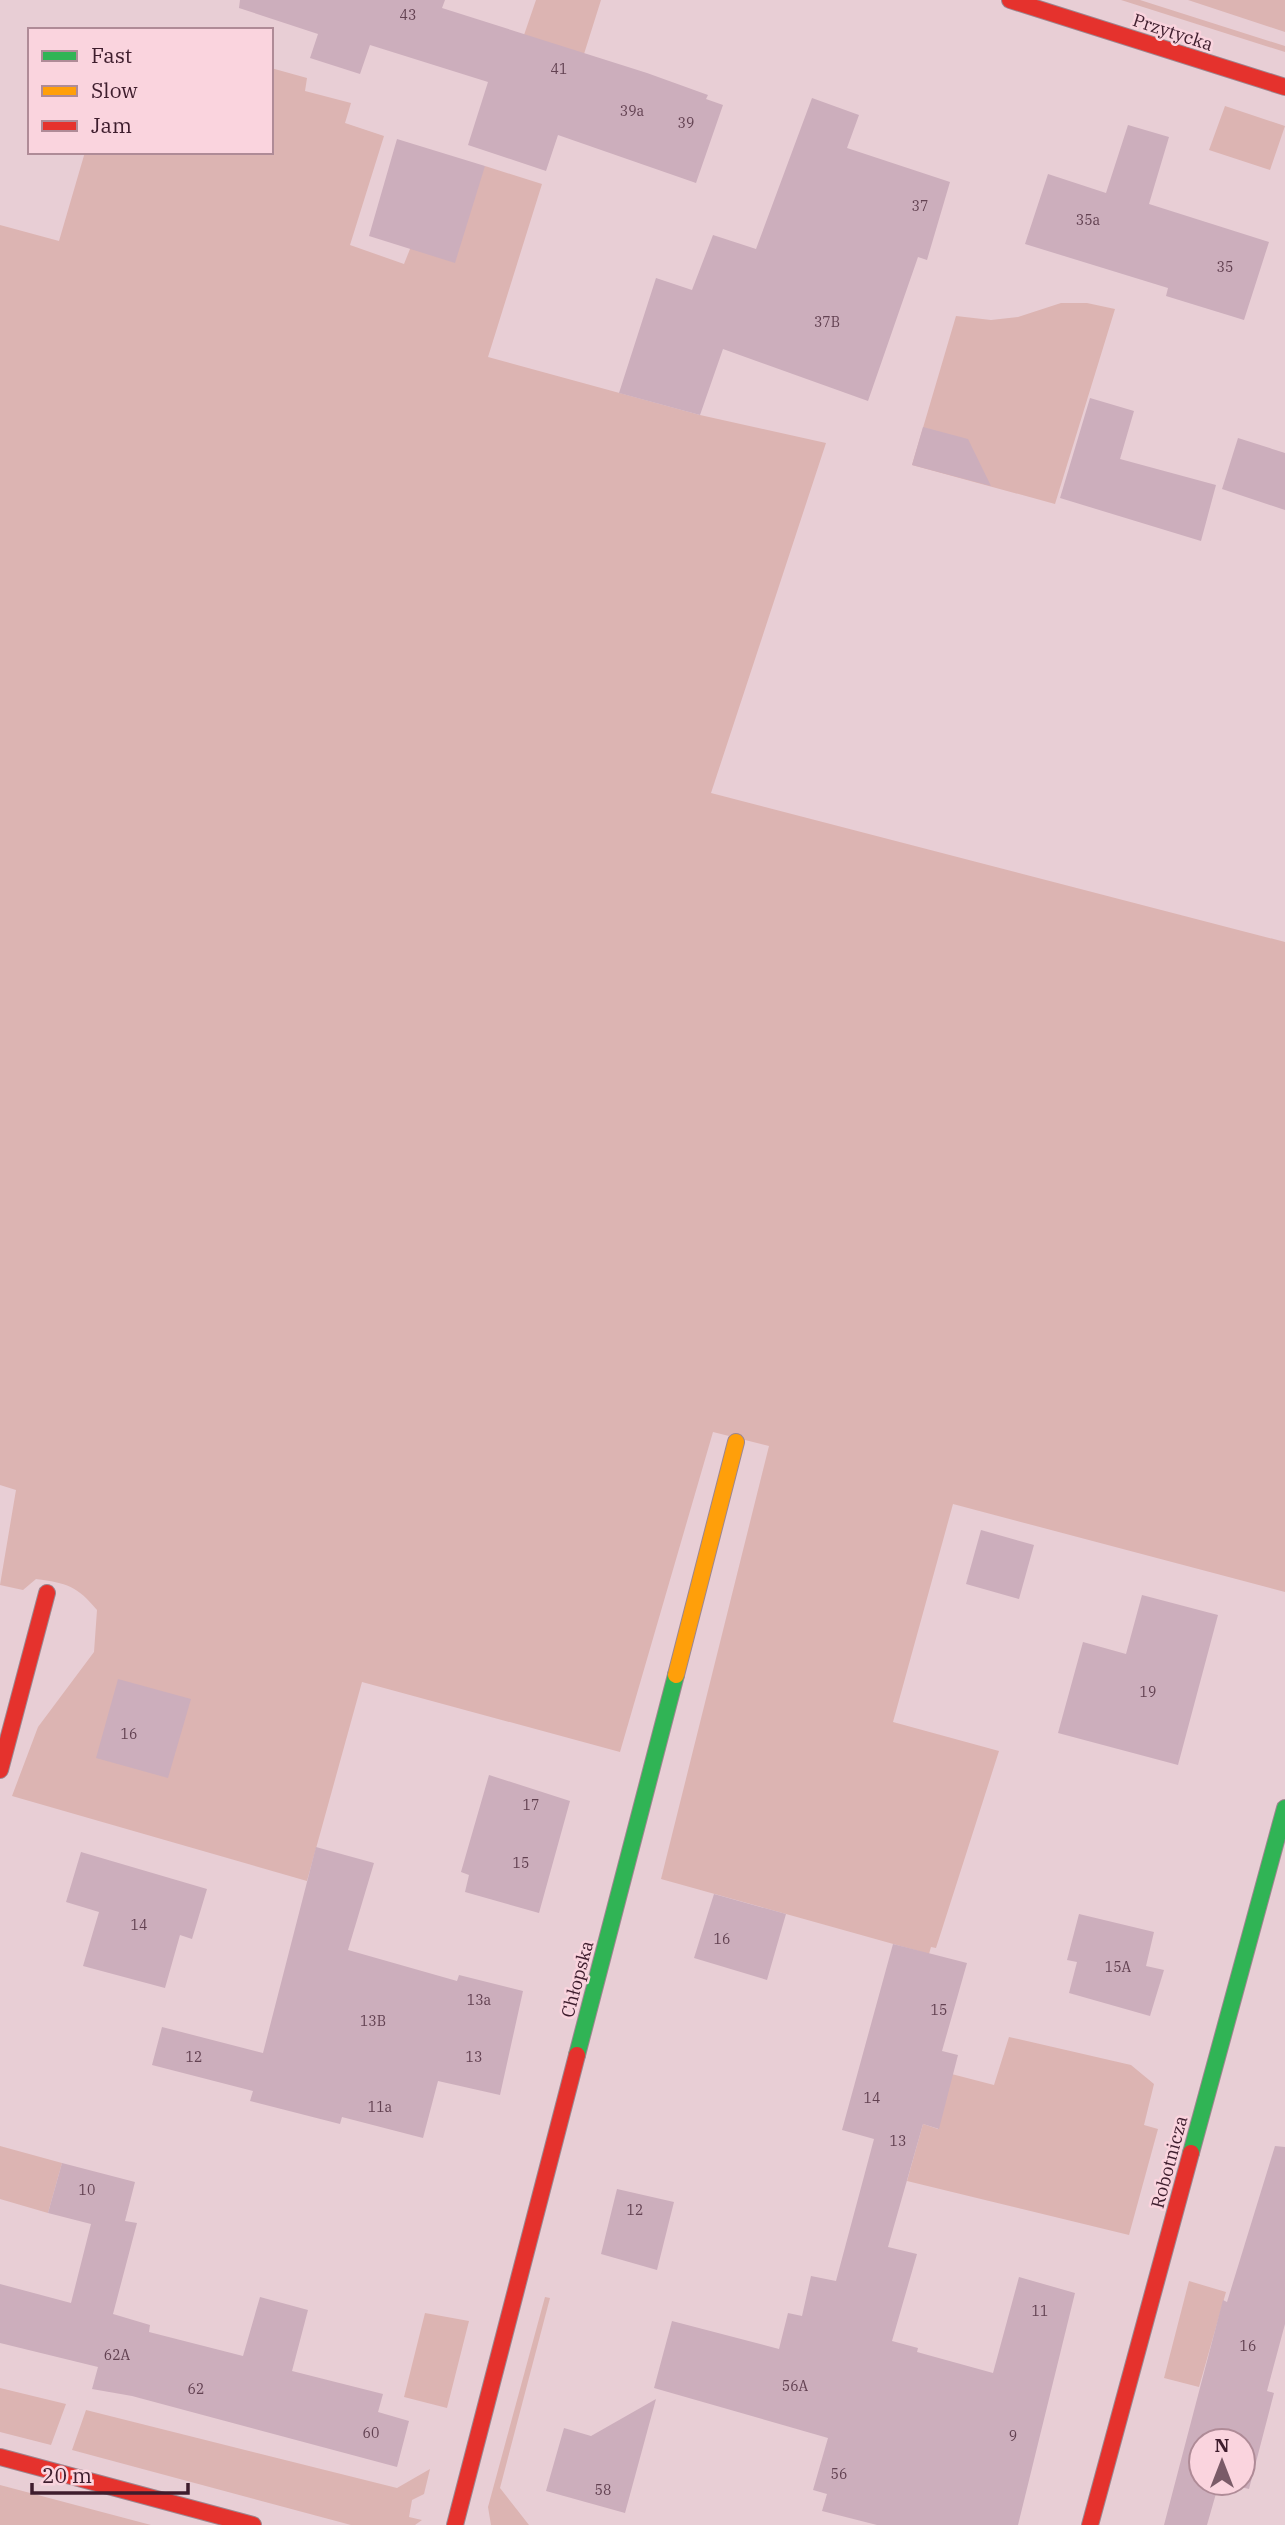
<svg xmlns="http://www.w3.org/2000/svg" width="1285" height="2525" viewBox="0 0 1285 2525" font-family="'IBM Plex Serif',serif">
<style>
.green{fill:#dcb4b2}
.building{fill:#ccaebc}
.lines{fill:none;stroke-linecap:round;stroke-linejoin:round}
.fast-casing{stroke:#9d868f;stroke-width:18}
.slow-casing{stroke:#9d868f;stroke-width:18}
.jam-casing{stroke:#9d868f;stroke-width:18}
.fast{stroke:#30b455;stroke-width:16}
.slow{stroke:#ff9f0a;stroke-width:16}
.jam{stroke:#e5322d;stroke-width:16}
.labels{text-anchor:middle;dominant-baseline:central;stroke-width:5;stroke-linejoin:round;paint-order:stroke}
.number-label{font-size:14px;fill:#624151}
.street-label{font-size:18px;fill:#3e1d2d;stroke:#fad4de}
</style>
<rect width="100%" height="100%" fill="#e8ced5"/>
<path class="green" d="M 536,0 L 601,0 L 584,54 L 524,35 Z
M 1121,0 L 1140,0 L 1285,46 L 1285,52 Z
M 1188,0 L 1285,0 L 1285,32 Z
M 271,68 L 307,78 L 305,91 L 351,103 L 345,123 L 384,136 L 350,245 L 404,264 L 410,249 L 485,166 L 542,184 L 488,357 L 700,415 L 826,443 L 711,793 L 1285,942 L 1285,1592 L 953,1504 L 893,1722 L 999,1751 L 936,1948 L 931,1947 L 929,1954 L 661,1879 L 769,1446 L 713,1432 L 620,1752 L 362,1682 L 307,1881 L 12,1796 L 38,1727 L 94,1652 L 97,1610 C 77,1586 67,1583 36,1579 L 23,1590 L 0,1585 L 16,1490 L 0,1485 L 0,225 L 59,241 L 85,152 L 271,152 Z
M 1225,106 L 1285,126 L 1270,170 L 1209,150 Z
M 1061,303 L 1087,303 L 1115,309 L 1055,504 L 912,465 L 956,316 L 991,320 L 1018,317 Z
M 1009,2037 L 1131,2065 L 1154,2084 L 1144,2125 L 1158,2129 L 1129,2235 L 907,2181 L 923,2124 L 938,2129 L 940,2071 L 994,2085 Z
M 0,2146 L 62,2163 L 48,2213 L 0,2199 Z
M 1189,2281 L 1226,2292 L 1199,2387 L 1164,2378 Z
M 545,2297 L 550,2298 L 500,2488 L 529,2525 L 491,2525 L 488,2507 Z
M 425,2313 L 469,2321 L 447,2408 L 404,2397 Z
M 0,2388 L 66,2404 L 51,2445 L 0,2432 Z
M 86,2410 L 397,2488 L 430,2469 L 424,2494 L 412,2500 L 409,2517 L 422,2520 L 415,2525 L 351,2525 L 72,2450 Z
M 0,2485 L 151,2525 L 0,2525 Z"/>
<path class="building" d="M 240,0 L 445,0 L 442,8 L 647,73 L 708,95 L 706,99 L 723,105 L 696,183 L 558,135 L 546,171 L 468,145 L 488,82 L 370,45 L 360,74 L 310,58 L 318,34 L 239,8 Z
M 812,98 L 859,115 L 847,148 L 950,182 L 927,260 L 918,257 L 868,401 L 723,349 L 700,415 L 619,393 L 656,278 L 692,290 L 713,235 L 756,249 Z
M 1128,125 L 1169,137 L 1149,204 L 1269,242 L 1244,320 L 1166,296 L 1168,288 L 1025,244 L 1048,174 L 1106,193 Z
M 397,139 L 485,166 L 455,263 L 369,236 Z
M 1090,398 L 1134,411 L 1120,459 L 1216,485 L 1201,541 L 1060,498 Z
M 923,427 L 968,439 L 991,486 L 912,465 Z
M 1238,438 L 1285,453 L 1285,510 L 1222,489 Z
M 981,1530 L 1034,1545 L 1019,1599 L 966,1584 Z
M 1142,1595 L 1218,1615 L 1178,1765 L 1058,1733 L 1083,1642 L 1126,1654 Z
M 118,1679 L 191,1699 L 168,1778 L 96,1758 Z
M 489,1775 L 570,1801 L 539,1913 L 465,1892 L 469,1875 L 461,1872 Z
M 316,1847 L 374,1863 L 348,1950 L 457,1981 L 459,1975 L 523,1991 L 500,2095 L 438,2081 L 423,2138 L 342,2117 L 340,2124 L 250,2101 L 253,2091 L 152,2065 L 162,2027 L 263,2053 Z
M 81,1852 L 207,1889 L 192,1939 L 180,1935 L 165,1988 L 83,1966 L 99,1912 L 66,1902 Z
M 714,1894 L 786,1914 L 767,1980 L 694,1958 Z
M 1079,1914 L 1154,1932 L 1146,1966 L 1164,1970 L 1150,2016 L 1069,1993 L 1077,1962 L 1067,1960 Z
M 893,1944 L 967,1963 L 942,2051 L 958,2055 L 939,2129 L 923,2124 L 888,2247 L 917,2254 L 892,2341 L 918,2348 L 917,2352 L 993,2373 L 1019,2277 L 1075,2293 L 1018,2525 L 877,2525 L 822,2511 L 827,2494 L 813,2490 L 828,2438 L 654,2388 L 672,2321 L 779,2349 L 788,2313 L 802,2316 L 811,2276 L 836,2281 L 874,2139 L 842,2130 Z
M 1275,2146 L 1285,2147 L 1285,2324 L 1267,2391 L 1274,2393 L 1249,2489 L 1224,2483 L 1243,2483 L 1243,2441 L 1201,2441 L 1201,2483 L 1219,2483 L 1207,2525 L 1164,2525 L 1223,2300 L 1227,2302 Z
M 62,2163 L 135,2182 L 125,2221 L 137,2223 L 113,2314 L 150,2325 L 149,2332 L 243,2356 L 260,2297 L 308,2310 L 292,2371 L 383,2394 L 378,2412 L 409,2421 L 397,2467 L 132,2396 L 92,2389 L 98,2367 L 0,2343 L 0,2284 L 71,2303 L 91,2224 L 48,2213 Z
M 617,2189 L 674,2202 L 657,2270 L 601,2254 Z
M 656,2399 L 625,2513 L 546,2491 L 564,2428 L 591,2436 Z"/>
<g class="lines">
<g class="fast-casing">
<path id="fast" d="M 577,2055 L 676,1675
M 1191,2153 L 1285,1808"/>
</g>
<g class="slow-casing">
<path id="slow" d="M 676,1675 L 736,1442"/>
</g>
<g class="jam-casing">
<path id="jam" d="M 1010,0 L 1285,87
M 0,1770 L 47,1593
M 0,2457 L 253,2525
M 455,2525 L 577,2055
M 1090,2525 L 1191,2153"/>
</g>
<use href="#fast" class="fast"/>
<use href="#slow" class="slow"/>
<use href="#jam" class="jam"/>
</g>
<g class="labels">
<g class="number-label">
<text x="408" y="15">43</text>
<text x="559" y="69">41</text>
<text x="632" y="111">39a</text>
<text x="686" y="123">39</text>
<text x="920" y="206">37</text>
<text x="1088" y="220">35a</text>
<text x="1225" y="267">35</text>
<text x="827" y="322">37B</text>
<text x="1148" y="1692">19</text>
<text x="129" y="1734">16</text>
<text x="531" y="1805">17</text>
<text x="521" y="1863">15</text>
<text x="139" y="1925">14</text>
<text x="722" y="1939">16</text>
<text x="1118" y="1967">15A</text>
<text x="479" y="2000">13a</text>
<text x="939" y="2010">15</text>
<text x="373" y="2021">13B</text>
<text x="194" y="2057">12</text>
<text x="474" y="2057">13</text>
<text x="872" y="2098">14</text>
<text x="380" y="2107">11a</text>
<text x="898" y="2141">13</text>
<text x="87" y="2190">10</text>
<text x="635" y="2210">12</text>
<text x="1040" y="2311">11</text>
<text x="1248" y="2346">16</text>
<text x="117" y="2355">62A</text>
<text x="795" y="2386">56A</text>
<text x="196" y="2389">62</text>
<text x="371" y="2433">60</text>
<text x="1013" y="2436">9</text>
<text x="839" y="2474">56</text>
<text x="603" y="2490">58</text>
</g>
<g class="street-label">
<text transform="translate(1173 32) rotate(18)">Przytycka</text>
<text transform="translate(577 1979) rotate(-75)">Chłopska</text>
<text transform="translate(1169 2162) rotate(-75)">Robotnicza</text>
</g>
</g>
<rect x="28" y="28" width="245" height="126" fill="#fad4de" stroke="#af8b97" stroke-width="2"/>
<rect x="42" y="51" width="35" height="10" fill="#30b455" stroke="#af8b97" stroke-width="2"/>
<text x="91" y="63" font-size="21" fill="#3e1d2d">Fast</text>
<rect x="42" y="86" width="35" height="10" fill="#ff9f0a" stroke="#af8b97" stroke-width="2"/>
<text x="91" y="98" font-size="21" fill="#3e1d2d">Slow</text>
<rect x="42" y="121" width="35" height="10" fill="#e5322d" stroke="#af8b97" stroke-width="2"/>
<text x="91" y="133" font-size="21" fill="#3e1d2d">Jam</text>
<g transform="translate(1222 2462)"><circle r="33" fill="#fad4de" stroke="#af8b97" stroke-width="2"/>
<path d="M0-5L12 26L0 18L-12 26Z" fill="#7a5b68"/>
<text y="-10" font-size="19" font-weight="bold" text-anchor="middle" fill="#3e1d2d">N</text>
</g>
<path d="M32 2483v10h156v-10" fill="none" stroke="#3e1d2d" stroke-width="3.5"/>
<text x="42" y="2483" font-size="21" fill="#3e1d2d" stroke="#fad4de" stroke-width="5" paint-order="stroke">20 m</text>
</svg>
